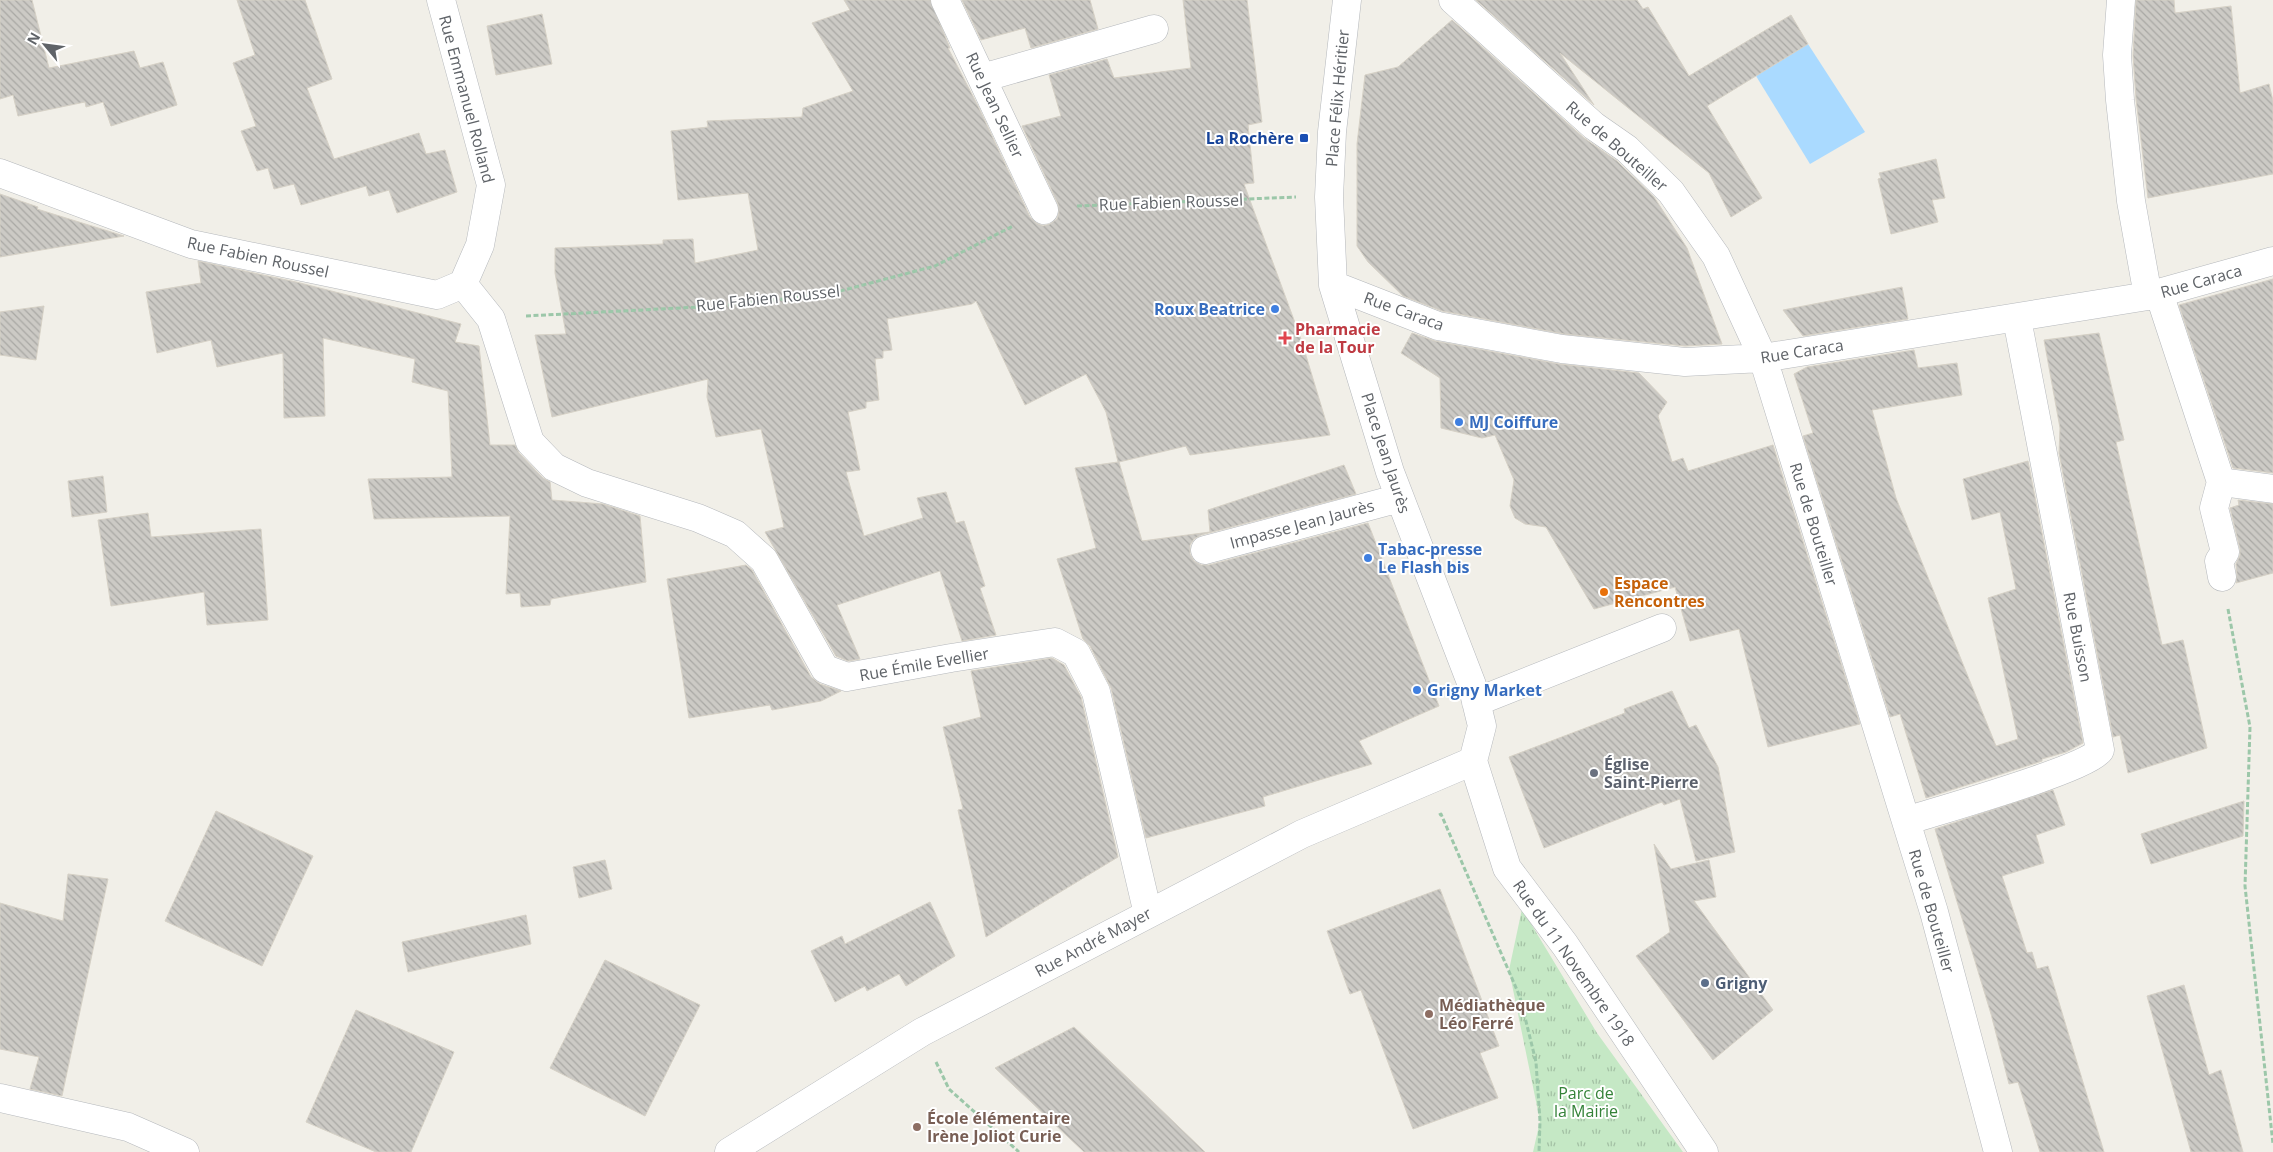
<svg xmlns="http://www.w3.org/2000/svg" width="2273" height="1152" viewBox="0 0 2273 1152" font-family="'Open Sans',sans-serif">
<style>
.park{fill:url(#park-tufts)}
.water{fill:#aadaff}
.building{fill:url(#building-back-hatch);stroke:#d6d1c6}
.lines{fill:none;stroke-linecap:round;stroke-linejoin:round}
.minor-casing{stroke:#b5b8bc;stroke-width:29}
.path{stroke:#9cc7a9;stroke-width:3;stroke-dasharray:5 2.5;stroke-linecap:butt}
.minor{stroke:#fff;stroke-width:28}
.transit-dot{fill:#1a4fb4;stroke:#fff;stroke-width:2}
.shop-dot{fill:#3f7fe0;stroke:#fff;stroke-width:2}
.health-dot{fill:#e0444e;stroke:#fff;stroke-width:2}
.food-dot{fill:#e8710a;stroke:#fff;stroke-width:2}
.worship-dot{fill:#6b7280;stroke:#fff;stroke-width:2}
.service-dot{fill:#5c6f8a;stroke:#fff;stroke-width:2}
.education-dot{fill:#8d6e63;stroke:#fff;stroke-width:2}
.labels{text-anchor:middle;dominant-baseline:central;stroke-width:4;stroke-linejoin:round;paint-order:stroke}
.street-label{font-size:16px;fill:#5f6368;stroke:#fff}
.transit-label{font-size:16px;font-weight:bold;fill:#164399;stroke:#fff;text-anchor:end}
.shop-label{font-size:16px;font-weight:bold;fill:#366cbe;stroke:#fff;text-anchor:start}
.health-label{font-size:16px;font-weight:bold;fill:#be3a42;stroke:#fff;text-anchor:start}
.food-label{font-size:16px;font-weight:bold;fill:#c56008;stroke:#fff;text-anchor:start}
.worship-label{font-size:16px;font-weight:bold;fill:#5b616d;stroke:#fff;text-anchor:start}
.service-label{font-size:16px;font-weight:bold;fill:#4e5e75;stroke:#fff;text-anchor:start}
.education-label{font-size:16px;font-weight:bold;fill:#785e54;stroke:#fff;text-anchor:start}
.park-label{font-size:16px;fill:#348238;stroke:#fff}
</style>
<defs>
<pattern id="park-tufts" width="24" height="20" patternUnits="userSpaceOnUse" patternTransform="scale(1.25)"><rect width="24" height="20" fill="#c5e8c5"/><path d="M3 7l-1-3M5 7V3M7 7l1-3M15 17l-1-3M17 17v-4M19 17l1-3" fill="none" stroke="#a3c0a4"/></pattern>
<pattern id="building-back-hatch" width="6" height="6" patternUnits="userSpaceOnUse" patternTransform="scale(1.25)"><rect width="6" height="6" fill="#cccac5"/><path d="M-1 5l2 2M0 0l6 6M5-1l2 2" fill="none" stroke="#a9a8a4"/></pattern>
</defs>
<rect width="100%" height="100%" fill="#f1efe8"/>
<path class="park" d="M 1522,909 L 1597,1033 L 1683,1152 L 1533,1152 L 1540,1121 L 1509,970 Z"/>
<path class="water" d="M 1808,44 L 1865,132 L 1810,164 L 1756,76 Z"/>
<path class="building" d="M 0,0 L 32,0 L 49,68 L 134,51 L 140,68 L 163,62 L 177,105 L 111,126 L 103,102 L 86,107 L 85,102 L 18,116 L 13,95 L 0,99 Z
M 237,0 L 305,0 L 332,79 L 307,88 L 334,159 L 419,133 L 426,154 L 445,150 L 457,192 L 397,213 L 389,190 L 369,196 L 366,186 L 301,205 L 294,184 L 274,189 L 268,168 L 257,171 L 241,131 L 256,126 L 233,63 L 255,55 Z
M 844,0 L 930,0 L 950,48 L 948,48 L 978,106 L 1030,217 L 1036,223 L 1043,226 L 1050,224 L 1057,219 L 1059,212 L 1058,204 L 1022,126 L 1061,116 L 1049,75 L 1107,59 L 1114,78 L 1191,68 L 1183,0 L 1247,0 L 1262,122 L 1248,125 L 1254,183 L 1244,184 L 1301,339 L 1330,435 L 1190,455 L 1186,446 L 1119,462 L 1142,541 L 1210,532 L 1208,510 L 1344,465 L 1356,494 L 1201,535 L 1194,539 L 1190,545 L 1190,554 L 1194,561 L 1201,565 L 1209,565 L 1368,523 L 1439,706 L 1359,741 L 1372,764 L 1263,797 L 1265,806 L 1146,838 L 1111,688 L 1090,646 L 1083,639 L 1057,559 L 1096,548 L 1075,468 L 1118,462 L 1106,412 L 1086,374 L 1025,405 L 976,301 L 972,304 L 887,319 L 892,350 L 883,351 L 883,358 L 875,359 L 879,400 L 866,402 L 866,408 L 848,412 L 860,470 L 846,472 L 864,536 L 923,518 L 917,498 L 946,492 L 956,523 L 964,521 L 985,586 L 980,588 L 996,635 L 962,641 L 940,571 L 837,605 L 860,659 L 848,661 L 836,656 L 765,532 L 784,527 L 761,429 L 716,437 L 707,397 L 708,379 L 552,417 L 535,335 L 566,334 L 555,273 L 555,248 L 663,244 L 663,240 L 693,239 L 695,263 L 758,250 L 748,193 L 678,200 L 671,131 L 708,127 L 707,121 L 802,117 L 803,108 L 853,91 L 812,23 L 850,10 Z
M 962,0 L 1090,0 L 1098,29 L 1031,48 L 1025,28 L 981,40 Z
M 1476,0 L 1637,0 L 1643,9 L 1648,7 L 1689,76 L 1791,15 L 1808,44 L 1707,106 L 1762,198 L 1731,217 L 1709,173 L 1560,53 L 1594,105 Z
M 2136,0 L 2174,0 L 2175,13 L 2231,6 L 2240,93 L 2269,84 L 2273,101 L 2273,174 L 2148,198 L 2136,99 L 2133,55 Z
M 542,14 L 552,64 L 496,75 L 487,26 Z
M 1452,20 L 1584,138 L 1617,161 L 1654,197 L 1687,248 L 1722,344 L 1685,346 L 1564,334 L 1442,311 L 1403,296 L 1368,262 L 1357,246 L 1357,144 L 1365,75 L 1398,67 Z
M 1936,159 L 1945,198 L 1932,200 L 1938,222 L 1891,234 L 1878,179 L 1881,178 L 1879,173 Z
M 0,194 L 38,207 L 37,209 L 124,236 L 0,257 Z
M 198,261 L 296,282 L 461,324 L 455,342 L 479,346 L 490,445 L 515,445 L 519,453 L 543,478 L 550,482 L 552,500 L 603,504 L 640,516 L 646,582 L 551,599 L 550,605 L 521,607 L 520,593 L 506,594 L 510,516 L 374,519 L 368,479 L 452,477 L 448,391 L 412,382 L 415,359 L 323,338 L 325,416 L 284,418 L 283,353 L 217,367 L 211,340 L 157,353 L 146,292 L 201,283 Z
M 2273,279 L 2273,473 L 2233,468 L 2179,305 Z
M 1902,287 L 1908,319 L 1803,336 L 1783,310 Z
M 44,306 L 36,360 L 0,355 L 0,312 Z
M 1412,333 L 1435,341 L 1559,364 L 1639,373 L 1667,402 L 1658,416 L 1672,462 L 1683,458 L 1688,471 L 1773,445 L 1860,724 L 1768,747 L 1739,629 L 1690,641 L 1675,587 L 1594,609 L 1546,527 L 1525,524 L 1515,518 L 1510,506 L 1514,480 L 1495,435 L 1482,438 L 1441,428 L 1440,378 L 1401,353 Z
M 2099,333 L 2124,440 L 2116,442 L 2162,645 L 2183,640 L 2207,748 L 2128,773 L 2120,735 L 2113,737 L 2059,453 L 2060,428 L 2044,340 Z
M 1914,350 L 1918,368 L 1957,363 L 1962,395 L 1872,410 L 1896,498 L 1996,746 L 2018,739 L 1988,598 L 2016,589 L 2000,512 L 1972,520 L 1963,479 L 2028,461 L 2083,743 L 2066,752 L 2042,759 L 2042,761 L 2036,763 L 1926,798 L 1900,714 L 1890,717 L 1803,436 L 1813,433 L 1794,374 L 1807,367 Z
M 103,476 L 107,512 L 72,517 L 68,481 Z
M 2238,500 L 2273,504 L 2273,573 L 2236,583 L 2237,575 L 2236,564 L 2240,555 L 2240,549 L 2230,508 L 2239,505 Z
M 148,513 L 151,537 L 261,529 L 268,620 L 207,625 L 204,592 L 111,606 L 98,520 Z
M 746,565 L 752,570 L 811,677 L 820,684 L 841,691 L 821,701 L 772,710 L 770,705 L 689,718 L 667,579 Z
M 1052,658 L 1064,665 L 1081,697 L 1118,857 L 986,937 L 958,810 L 963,809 L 943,727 L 981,717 L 971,671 Z
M 1672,691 L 1689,728 L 1696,725 L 1718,767 L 1735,852 L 1696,861 L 1680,799 L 1664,805 L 1662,802 L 1544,848 L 1509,757 L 1625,713 L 1624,709 Z
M 2053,790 L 2065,825 L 2036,835 L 2044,863 L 2002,876 L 2027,953 L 2032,952 L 2037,969 L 2048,966 L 2104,1152 L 2040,1152 L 2018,1082 L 2009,1084 L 1991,1014 L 1935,829 Z
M 2244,801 L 2243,836 L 2151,864 L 2141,834 Z
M 216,811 L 313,856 L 262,966 L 165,921 Z
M 1654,844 L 1671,869 L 1709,860 L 1716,897 L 1694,901 L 1773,1010 L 1713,1060 L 1636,956 L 1670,932 Z
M 605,860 L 612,889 L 579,898 L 573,867 Z
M 68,874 L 108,879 L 62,1096 L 30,1089 L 39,1057 L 0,1049 L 0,903 L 63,921 Z
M 1440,889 L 1499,1046 L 1480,1053 L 1498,1098 L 1413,1129 L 1361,990 L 1350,994 L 1327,931 Z
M 930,902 L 955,956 L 906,986 L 899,974 L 867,991 L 865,986 L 835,1002 L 811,951 L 842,936 L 845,944 Z
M 526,915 L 531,944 L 408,972 L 402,942 Z
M 605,960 L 700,1005 L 645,1116 L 550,1068 Z
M 2184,985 L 2209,1075 L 2221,1070 L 2243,1152 L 2191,1152 L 2147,996 Z
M 356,1010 L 454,1052 L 411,1152 L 376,1152 L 306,1122 Z
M 1074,1027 L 1153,1102 L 1205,1152 L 1084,1152 L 995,1068 Z"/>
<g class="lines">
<g class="minor-casing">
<path id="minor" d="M 441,0 L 491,185 L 480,245 L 463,284
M 945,0 L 1044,210
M 1347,0 L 1332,132 L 1329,197 L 1333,285 L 1390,472 L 1472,685 L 1482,726 L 1473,761
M 1453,0 L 1594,126 L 1627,149 L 1671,192 L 1716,256 L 1763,358 L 1934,912 L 1998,1152
M 2121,0 L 2117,55 L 2120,100 L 2131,201 L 2148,296
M 982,78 L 1154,29
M 0,173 L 191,244 L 437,295 L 463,284
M 463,284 L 491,319 L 530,442 L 554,467 L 587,483 L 698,518 L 735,534 L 764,560 L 825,669 L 847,677 L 951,658 L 1055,642 L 1076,653 L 1096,692 L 1148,914
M 1333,285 L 1438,326 L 1562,349 L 1685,362 L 1763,358 L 2148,296 L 2273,261
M 2159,293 L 2221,482 L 2273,489
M 2221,482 L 2214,508 L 2225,552 L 2219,561 L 2222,577
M 1205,550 L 1400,498
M 1476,702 L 1662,628
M 1473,761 L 1507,868 L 1565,945 L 1704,1152
M 1906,821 C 1937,811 2087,769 2100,750 L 2017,319
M 0,1098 L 128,1127 L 185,1152
M 729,1152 L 922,1032 L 1302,834 L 1473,761"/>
</g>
<path class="path" d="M 1077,206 L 1296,197
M 526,316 L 718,306 L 829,294 L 935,266 L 1013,226
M 2228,609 L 2250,727 L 2245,886 L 2273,1144
M 1439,815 L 1441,814 L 1520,997 L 1536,1062 L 1540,1121 L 1539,1152
M 936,1062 L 949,1089 L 1019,1152"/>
<use href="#minor" class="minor"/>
</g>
<rect class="transit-dot" x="1299" y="133" width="10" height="10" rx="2.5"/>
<g class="shop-dot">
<circle cx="1275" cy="309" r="5"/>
<circle cx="1459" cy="422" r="5"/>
<circle cx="1368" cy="558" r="5"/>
<circle cx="1417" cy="690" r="5"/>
</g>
<path class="health-dot" d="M1282.5 330.5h5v5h5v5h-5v5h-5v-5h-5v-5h5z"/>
<circle class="food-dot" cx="1604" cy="592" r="5"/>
<circle class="worship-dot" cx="1594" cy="773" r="5"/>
<circle class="service-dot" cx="1705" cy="983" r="5"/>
<g class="education-dot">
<circle cx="1429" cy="1014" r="5"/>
<circle cx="917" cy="1127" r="5"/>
</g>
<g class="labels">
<g class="street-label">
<text transform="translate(1337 98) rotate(-85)">Place Félix Héritier</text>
<text transform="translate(467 99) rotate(75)">Rue Emmanuel Rolland</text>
<text transform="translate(995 105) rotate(65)">Rue Jean Sellier</text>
<text transform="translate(1617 146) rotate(41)">Rue de Bouteiller</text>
<text transform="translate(1171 202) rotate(-2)">Rue Fabien Roussel</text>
<text transform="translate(258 257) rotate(12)">Rue Fabien Roussel</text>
<text transform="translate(2201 281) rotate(-16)">Rue Caraca</text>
<text transform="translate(768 298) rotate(-6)">Rue Fabien Roussel</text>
<text transform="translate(1404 311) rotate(20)">Rue Caraca</text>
<text transform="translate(1802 351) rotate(-9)">Rue Caraca</text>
<text transform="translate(1386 453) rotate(72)">Place Jean Jaurès</text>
<text transform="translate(1302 524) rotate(-15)">Impasse Jean Jaurès</text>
<text transform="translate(1814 524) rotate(73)">Rue de Bouteiller</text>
<text transform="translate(2078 637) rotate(79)">Rue Buisson</text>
<text transform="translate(924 664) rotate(-10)">Rue Émile Evellier</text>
<text transform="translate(1932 911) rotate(74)">Rue de Bouteiller</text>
<text transform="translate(1093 942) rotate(-28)">Rue André Mayer</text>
<text transform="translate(1574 963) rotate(55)">Rue du 11 Novembre 1918</text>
</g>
<g class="transit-label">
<text x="1294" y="138">La Rochère</text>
</g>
<g class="shop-label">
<text x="1265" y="309" text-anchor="end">Roux Beatrice</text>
<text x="1469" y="422">MJ Coiffure</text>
<text x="1378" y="549">Tabac-presse<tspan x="1378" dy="18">Le Flash bis</tspan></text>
<text x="1427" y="690">Grigny Market</text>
</g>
<g class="health-label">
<text x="1295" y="329">Pharmacie<tspan x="1295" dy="18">de la Tour</tspan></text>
</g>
<g class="food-label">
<text x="1614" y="583">Espace<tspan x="1614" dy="18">Rencontres</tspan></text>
</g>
<g class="worship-label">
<text x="1604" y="764">Église<tspan x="1604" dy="18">Saint-Pierre</tspan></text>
</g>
<g class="service-label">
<text x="1715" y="983">Grigny</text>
</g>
<g class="education-label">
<text x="1439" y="1005">Médiathèque<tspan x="1439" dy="18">Léo Ferré</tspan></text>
<text x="927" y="1118">École élémentaire<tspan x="927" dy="18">Irène Joliot Curie</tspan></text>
</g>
<g class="park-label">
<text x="1586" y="1093">Parc de<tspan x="1586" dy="18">la Mairie</tspan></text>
</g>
</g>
<g transform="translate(45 45) rotate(299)" stroke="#ffffff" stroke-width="4" paint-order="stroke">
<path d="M0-4L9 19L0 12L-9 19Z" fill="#5f6368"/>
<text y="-8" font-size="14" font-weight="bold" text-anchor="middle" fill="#5f6368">N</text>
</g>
</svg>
